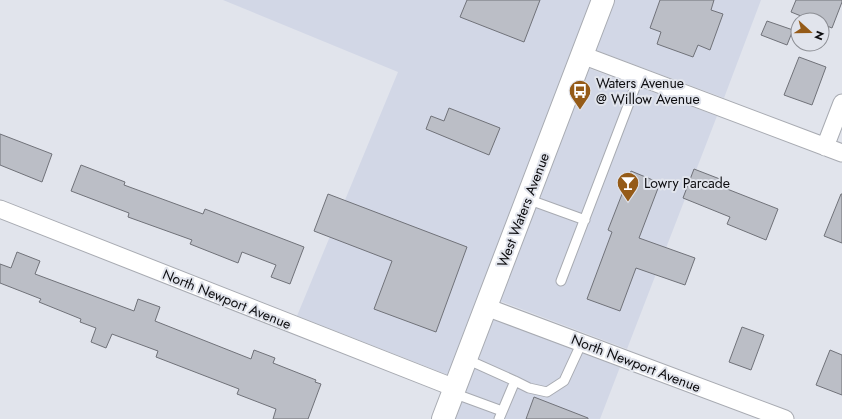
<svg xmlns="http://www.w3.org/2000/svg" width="842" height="419" viewBox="0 0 842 419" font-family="Jost,sans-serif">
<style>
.built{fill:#d2d7e6}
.building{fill:#bbbec6;stroke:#707279}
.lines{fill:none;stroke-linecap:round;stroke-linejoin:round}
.service-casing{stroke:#a8abb2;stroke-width:11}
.minor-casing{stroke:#a8abb2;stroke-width:19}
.secondary-casing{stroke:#a8abb2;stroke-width:24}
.service{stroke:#fff;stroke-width:9}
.minor{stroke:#fff;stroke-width:17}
.secondary{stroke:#fff;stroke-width:22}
.labels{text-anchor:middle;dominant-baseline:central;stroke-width:4;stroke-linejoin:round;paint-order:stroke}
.poi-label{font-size:14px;fill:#0c0c0f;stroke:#e1e4ec;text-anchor:start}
.street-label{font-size:14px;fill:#0c0c0f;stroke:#e1e4ec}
</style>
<rect width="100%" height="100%" fill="#e1e4ec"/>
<path class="built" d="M 223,0 L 591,0 L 448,375 L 297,316 L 398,72 Z
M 614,0 L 761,0 L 724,98 L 595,50 Z
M 588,68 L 717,116 L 627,349 L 500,301 Z
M 493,319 L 620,367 L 600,419 L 454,419 Z"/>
<path class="building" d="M 467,0 L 540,0 L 524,42 L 460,17 Z
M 660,0 L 714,0 L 711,10 L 723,14 L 710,50 L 698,45 L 693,57 L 657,44 L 661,32 L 650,28 Z
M 796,0 L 842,0 L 842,2 L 832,28 L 822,24 L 822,20 L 811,20 L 791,12 Z
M 767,21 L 793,30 L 787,45 L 761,35 Z
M 799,57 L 826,67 L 812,105 L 784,95 Z
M 449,108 L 500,128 L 489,155 L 426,129 L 431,116 L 444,121 Z
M 0,134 L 52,154 L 42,182 L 0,165 Z
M 81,165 L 125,182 L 124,185 L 203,214 L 205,209 L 304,247 L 290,284 L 271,277 L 276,265 L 242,252 L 238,263 L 190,244 L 192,240 L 128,217 L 129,213 L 71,191 Z
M 694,169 L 725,181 L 722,187 L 778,209 L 766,240 L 727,224 L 730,217 L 683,198 Z
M 631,171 L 660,183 L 639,238 L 695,258 L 685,285 L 636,268 L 620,311 L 587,299 L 612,232 L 608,230 Z
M 328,194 L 467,247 L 436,332 L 374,309 L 392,261 L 314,231 Z
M 841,194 L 842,194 L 842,243 L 824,236 Z
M 17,252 L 40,261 L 35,274 L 134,311 L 138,299 L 160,307 L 155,321 L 251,359 L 254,350 L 275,358 L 273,363 L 316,380 L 315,382 L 321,384 L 308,419 L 273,419 L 276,409 L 237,394 L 239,389 L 156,357 L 158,351 L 112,334 L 106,348 L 91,342 L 96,328 L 80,322 L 81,319 L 39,302 L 41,299 L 0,283 L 0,264 L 11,268 Z
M 742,327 L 764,335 L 751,370 L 729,362 Z
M 830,350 L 842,355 L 842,395 L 816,385 Z
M 534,397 L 588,418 L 588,419 L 526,419 Z"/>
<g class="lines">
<g class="service-casing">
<path id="service" d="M 527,199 L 585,220
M 561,281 L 639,77
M 466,359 L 515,381
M 453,393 L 502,411
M 499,419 L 515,381 L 529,388 L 547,392 L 564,381 L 582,342"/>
</g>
<g class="minor-casing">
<path id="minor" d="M 582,55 L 842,153
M 825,147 L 842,103
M 0,209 L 455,388
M 486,307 L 785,419"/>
</g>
<g class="secondary-casing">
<path id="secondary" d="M 443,419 L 603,0"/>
</g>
<use href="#service" class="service"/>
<use href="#minor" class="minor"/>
<use href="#secondary" class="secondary"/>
</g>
<defs>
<g id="bus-pin" transform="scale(1.15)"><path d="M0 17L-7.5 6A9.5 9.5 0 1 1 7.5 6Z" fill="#955b18" stroke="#e1e4ec"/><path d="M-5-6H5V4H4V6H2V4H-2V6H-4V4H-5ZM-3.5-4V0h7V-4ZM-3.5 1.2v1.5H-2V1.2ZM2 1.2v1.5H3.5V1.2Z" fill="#fff"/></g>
<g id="bar-pin" transform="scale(1.15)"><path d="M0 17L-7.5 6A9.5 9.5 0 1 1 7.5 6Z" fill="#955b18" stroke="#e1e4ec"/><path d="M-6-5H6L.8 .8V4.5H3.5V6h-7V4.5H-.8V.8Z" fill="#fff"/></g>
</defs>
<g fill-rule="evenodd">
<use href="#bus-pin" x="580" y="91"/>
<use href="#bar-pin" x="628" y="183"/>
</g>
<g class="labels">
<g class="poi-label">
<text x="596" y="83">Waters Avenue<tspan x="596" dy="16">@ Willow Avenue</tspan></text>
<text x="644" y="183">Lowry Parcade</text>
</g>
<g class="street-label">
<text transform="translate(523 210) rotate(-69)">West Waters Avenue</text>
<text transform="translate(227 299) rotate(22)">North Newport Avenue</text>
<text transform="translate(636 363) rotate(21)">North Newport Avenue</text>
</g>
</g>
<g transform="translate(810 32) rotate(111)"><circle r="19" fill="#e1e4ec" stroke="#8c8e94"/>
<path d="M0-3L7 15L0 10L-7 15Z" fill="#955b18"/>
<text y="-6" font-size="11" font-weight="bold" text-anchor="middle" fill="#0c0c0f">N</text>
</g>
</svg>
